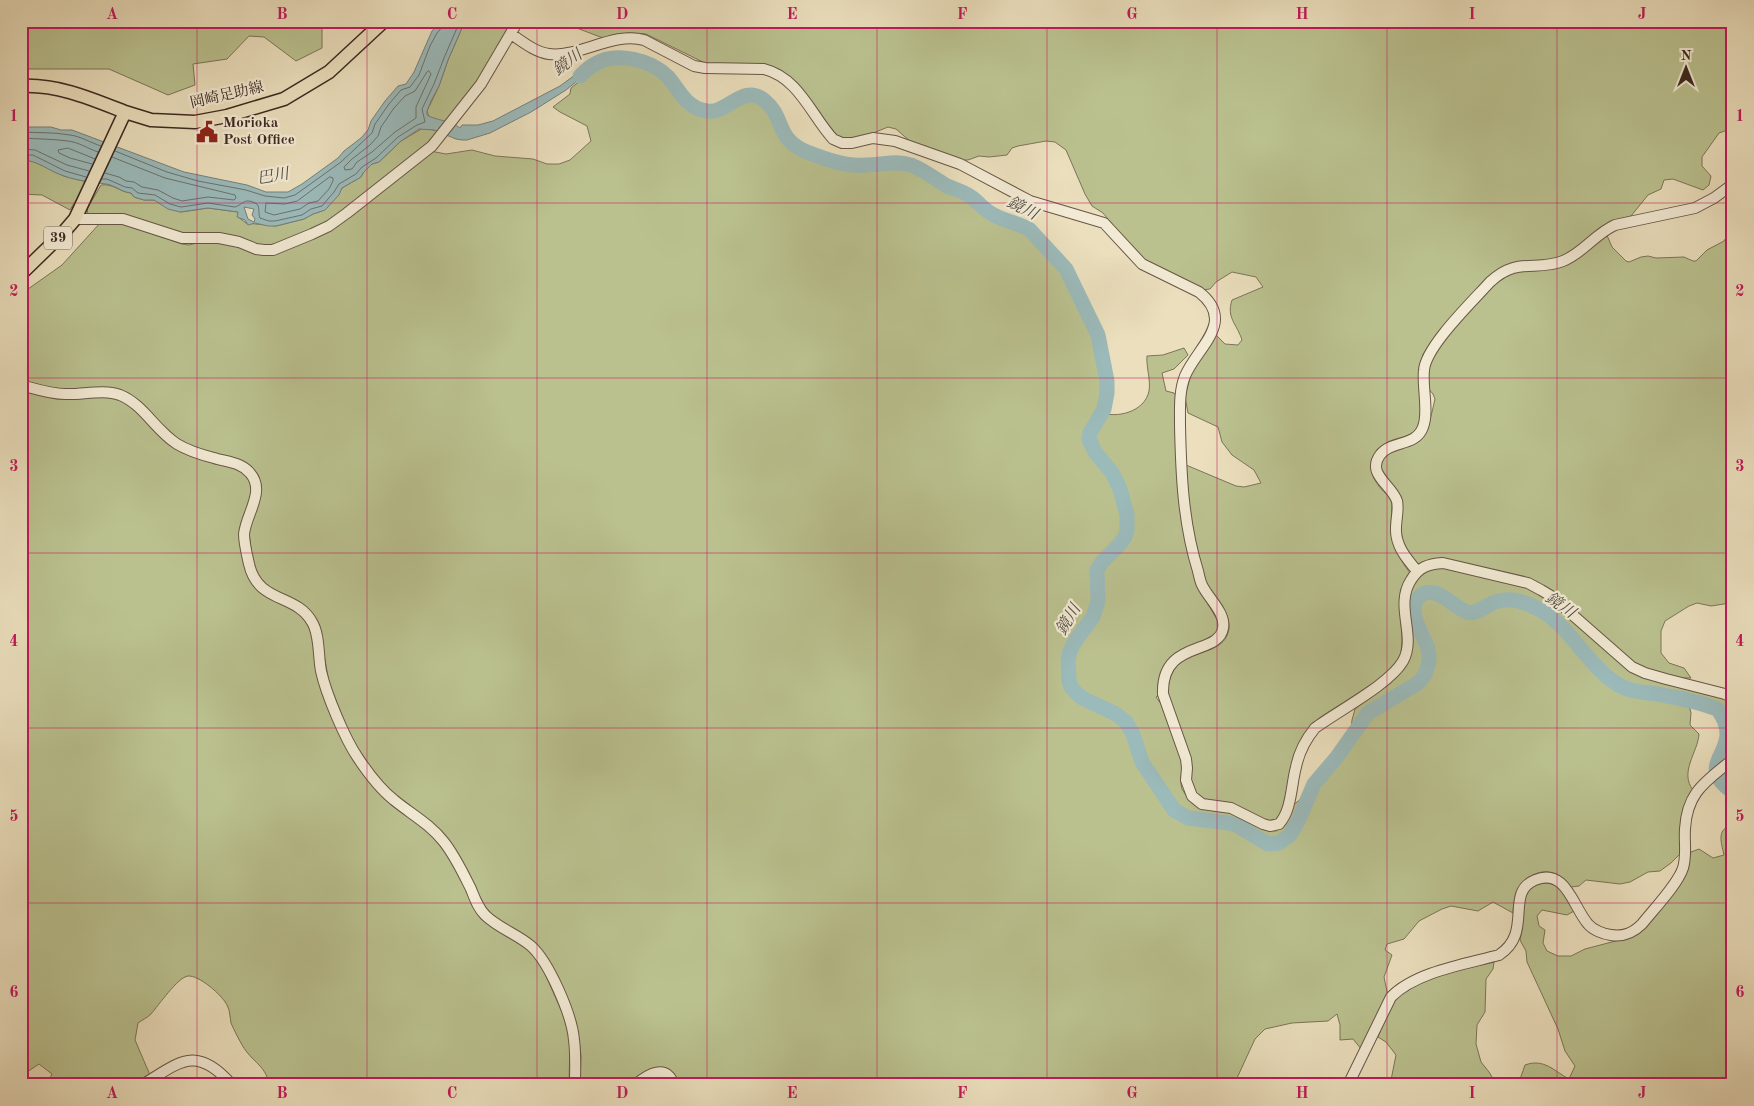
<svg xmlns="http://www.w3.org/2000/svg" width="1754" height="1106" viewBox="0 0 1754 1106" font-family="'Old Standard TT','Noto Serif JP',serif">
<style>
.green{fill:#bac18f;stroke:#7b7558}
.water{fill:#9bbaba;stroke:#75807c;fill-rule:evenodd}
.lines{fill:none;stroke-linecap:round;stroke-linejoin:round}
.shore{stroke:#6c726d;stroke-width:1}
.river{stroke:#9bbaba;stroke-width:15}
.minor-casing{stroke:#685647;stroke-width:12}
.major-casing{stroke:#3c2920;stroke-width:15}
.minor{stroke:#f2ead4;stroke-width:10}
.major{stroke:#ebdfbd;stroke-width:12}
.grid{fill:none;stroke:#c2185b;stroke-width:1;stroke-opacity:0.55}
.labels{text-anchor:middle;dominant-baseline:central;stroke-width:4.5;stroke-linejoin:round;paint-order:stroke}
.shield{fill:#f2ead4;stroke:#736356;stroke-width:1}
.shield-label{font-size:14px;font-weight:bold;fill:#3c2920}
.street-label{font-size:15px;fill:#3c2920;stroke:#f2ead4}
.poi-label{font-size:15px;font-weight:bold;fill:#3c2920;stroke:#f2ead4;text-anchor:start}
.water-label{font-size:16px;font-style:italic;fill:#544d46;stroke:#f2ead4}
.neatline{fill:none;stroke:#c2185b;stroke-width:2}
.grid-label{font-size:16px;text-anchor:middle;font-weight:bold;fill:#c2185b}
</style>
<rect width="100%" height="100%" fill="#ebdfbd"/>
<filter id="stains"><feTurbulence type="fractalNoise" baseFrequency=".004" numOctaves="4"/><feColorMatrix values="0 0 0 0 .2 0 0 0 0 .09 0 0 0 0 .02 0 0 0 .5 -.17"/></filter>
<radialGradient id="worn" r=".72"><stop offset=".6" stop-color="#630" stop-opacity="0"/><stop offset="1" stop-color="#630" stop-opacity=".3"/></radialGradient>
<path class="green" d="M 21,21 L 322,21 L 322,48 L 296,61 L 264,37 L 249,36 L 227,59 L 193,64 L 195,85 L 168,95 L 109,69 L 21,69 Z
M 465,21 L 514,21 L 477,83 L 445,122 L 429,117 L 427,111 L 439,86 L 448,60 Z
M 565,21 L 1733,21 L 1733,126 L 1730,129 L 1719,133 L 1702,157 L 1702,166 L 1711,176 L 1709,185 L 1703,190 L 1673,179 L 1664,180 L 1661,189 L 1648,195 L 1631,216 L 1613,221 L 1567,254 L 1556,259 L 1508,265 L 1498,270 L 1489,277 L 1423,354 L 1419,376 L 1421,418 C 1419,424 1417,431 1411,434 C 1404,438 1395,438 1388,442 C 1374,450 1366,467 1376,482 C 1380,489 1387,494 1392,500 C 1391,536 1388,543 1410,573 L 1401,589 L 1400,600 L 1402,639 L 1401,653 L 1396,663 L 1387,674 L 1318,719 L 1306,732 L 1293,764 L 1282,810 L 1277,819 L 1268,821 L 1200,799 L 1191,785 L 1168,696 C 1166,641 1223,664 1229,629 C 1231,611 1211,597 1205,581 C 1192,543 1189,505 1186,465 L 1236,486 L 1244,487 L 1261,483 L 1254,470 L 1232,455 L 1222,442 L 1218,427 L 1188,413 L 1185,397 L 1191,374 L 1216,335 L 1225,344 L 1238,345 L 1242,340 C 1237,324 1226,318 1232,300 L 1263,287 L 1256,277 L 1232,272 L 1216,282 L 1210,289 L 1202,290 L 1150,264 L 1136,253 L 1103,213 L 1092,206 L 1085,194 L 1066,150 L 1055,142 L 1046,141 L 1018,146 L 1012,148 L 1007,155 L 989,157 L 979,156 L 968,160 L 959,160 L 912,143 L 896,129 L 888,127 L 861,138 L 849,139 L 840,137 L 831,130 L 801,87 L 779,69 L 766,66 L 707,64 L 646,34 L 628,33 L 603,38 L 574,27 Z
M 620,61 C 638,62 656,65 668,81 C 672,87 675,96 680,101 C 689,111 703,114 715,117 L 740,101 L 751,99 L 755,100 L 761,102 L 771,113 L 783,140 L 790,147 L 803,154 L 836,165 L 861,169 L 877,171 L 896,165 L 911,167 L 950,190 L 968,197 L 986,213 L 1029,232 L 1064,271 L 1073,294 L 1095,336 L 1104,377 L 1105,391 L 1100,412 C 1116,419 1145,412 1149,391 C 1151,380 1146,367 1147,356 L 1163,355 L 1184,348 L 1188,355 L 1174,369 L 1162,373 L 1166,391 L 1174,393 L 1177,397 L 1176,431 L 1202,594 L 1219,623 L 1216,634 C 1188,652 1155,652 1158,696 L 1156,697 L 1161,704 L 1182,761 L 1181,784 L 1182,789 L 1189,800 L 1199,808 L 1232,813 L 1270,831 L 1276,831 L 1281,828 L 1292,806 L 1316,787 L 1350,742 L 1352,720 L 1355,709 L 1397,676 L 1405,665 L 1409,592 L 1417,578 L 1428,569 L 1444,566 L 1525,586 L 1550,600 L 1627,669 L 1648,679 L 1727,699 L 1733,703 L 1733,735 L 1723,708 L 1719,704 L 1664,692 L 1658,696 L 1689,705 L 1691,713 L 1690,725 L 1699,734 C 1698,752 1679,772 1693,790 L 1683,810 L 1681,822 L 1681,853 L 1671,863 L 1660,871 L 1648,872 L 1630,882 L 1620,884 L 1586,880 L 1579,886 L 1571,887 C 1548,855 1513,878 1513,913 L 1493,902 L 1478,911 L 1451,906 L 1442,909 L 1419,921 L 1404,939 L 1387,944 L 1385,950 L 1392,955 L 1384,977 L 1388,996 L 1362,1050 L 1353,1039 L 1340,1040 L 1340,1025 L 1337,1014 L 1328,1021 L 1292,1023 L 1265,1029 L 1255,1039 L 1237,1078 L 1228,1085 L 677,1085 L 671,1076 L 645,1074 L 628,1085 L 580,1085 L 581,1056 L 578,1033 L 569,1007 L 549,963 L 495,918 L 485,906 L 455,851 L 380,781 L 362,757 L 352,740 L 329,683 L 320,630 L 267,588 L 260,581 L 253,565 L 249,532 L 261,490 L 259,477 L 214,454 L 182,442 L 132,397 L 39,386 L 21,381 L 21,294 L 62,265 L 101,222 L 121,223 L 182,244 L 189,245 L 201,242 L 216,242 L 238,246 L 252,252 L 313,238 L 430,151 L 446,154 L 472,150 L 495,156 L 533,159 L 547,164 L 559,164 L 570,160 L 591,141 L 587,126 L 560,112 L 553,107 L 570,94 L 571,88 L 601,64 Z
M 423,128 L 439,131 C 424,148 406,162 388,176 C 351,206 311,240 262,246 L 172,231 L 88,215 L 87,209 L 101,185 C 112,183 120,192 131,193 L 134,197 L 144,200 L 154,200 L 181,212 L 208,208 L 238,212 L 238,217 L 246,223 L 276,226 L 304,219 L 313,214 L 322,211 L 328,207 L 342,188 L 361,177 L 363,173 L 372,164 L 379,162 L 401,141 Z
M 21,160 L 31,160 L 64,176 L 87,182 L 70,210 L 42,195 L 21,194 Z
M 1733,232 L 1733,600 L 1724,604 L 1711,606 L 1697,603 L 1689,606 L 1665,621 L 1661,631 L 1661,653 L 1669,663 L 1684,668 L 1691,678 L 1675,678 L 1651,671 L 1635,664 L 1555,595 L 1427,561 L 1418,565 L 1403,543 L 1401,534 L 1402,509 L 1396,490 L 1381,469 L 1381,465 L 1384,456 C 1425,438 1425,444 1435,399 L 1433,394 L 1427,387 L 1427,373 L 1430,358 L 1440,343 L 1498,279 L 1518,270 L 1547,269 L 1606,233 L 1612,247 L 1626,261 L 1629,262 L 1641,257 L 1648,256 L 1656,258 L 1684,257 L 1693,261 L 1696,261 L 1707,250 L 1724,241 L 1729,233 Z
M 21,388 L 113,397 L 128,403 L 164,437 L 235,466 L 250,479 L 253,493 L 242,525 L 248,574 L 309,621 L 315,647 L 354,758 L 435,836 L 454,863 L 481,919 L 525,946 L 541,965 L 565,1019 L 570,1039 L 569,1085 L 269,1085 C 267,1068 255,1063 246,1051 C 242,1046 233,1028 231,1023 C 230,1018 230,1010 227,1005 C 222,995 199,975 188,976 C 178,977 158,1006 151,1014 C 147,1018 142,1020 138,1023 L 135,1040 L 150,1075 L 125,1085 L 47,1085 L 52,1074 L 39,1064 L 21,1076 Z
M 1733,762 L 1733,787 L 1725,779 L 1723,771 Z
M 1727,827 L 1733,828 L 1733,1085 L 1518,1085 L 1525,1065 C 1544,1058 1554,1071 1569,1079 L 1575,1066 L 1565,1051 L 1558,1029 L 1527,962 L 1526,951 L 1520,940 C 1524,926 1521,912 1525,898 C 1530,882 1551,878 1562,891 C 1567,896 1570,904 1574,911 L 1567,915 L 1542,910 L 1537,916 L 1539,926 L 1545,930 L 1543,943 L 1547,951 L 1558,956 L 1571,956 L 1585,949 L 1631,937 L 1638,934 L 1646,927 L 1685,872 L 1691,852 L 1699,849 L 1713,858 L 1724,855 C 1722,845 1717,833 1727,827 Z
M 1494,962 L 1493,969 L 1486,979 L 1485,1012 L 1477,1025 L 1476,1044 L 1481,1062 L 1489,1072 L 1497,1085 L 1390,1085 L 1396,1055 L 1386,1042 L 1378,1037 C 1383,1025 1387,1008 1396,998 C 1416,977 1466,969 1494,962 Z
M 664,1076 L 672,1085 L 638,1085 L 642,1081 Z"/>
<path class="water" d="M 441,21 L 465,21 L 448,60 L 439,86 L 431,101 L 427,111 L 427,115 C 437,121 451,120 460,128 L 462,125 L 478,125 L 493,121 L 560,86 L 590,64 L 595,64 L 593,68 L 566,90 L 531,112 L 490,133 L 467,140 L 462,140 L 456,139 L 434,130 L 419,129 L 401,141 L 379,162 L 372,164 L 363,173 L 361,177 L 342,188 L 339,195 L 325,210 L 313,214 L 304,219 L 276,226 L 268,226 L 255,223 L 248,225 L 245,220 L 237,217 L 238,212 L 208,208 L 180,212 L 168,209 L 154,200 L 144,200 L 134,197 L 131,193 C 121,192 115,185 106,184 C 92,182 78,181 64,176 C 48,171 38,160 21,160 L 21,127 L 51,127 L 61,130 L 72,130 L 184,172 L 247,185 L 266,192 L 288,192 L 302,184 L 338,158 L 344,151 L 361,138 L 368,130 L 371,121 L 385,101 L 398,86 L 406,84 L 414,72 L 432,31 ZM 244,207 L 254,209 L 252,215 L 255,219 L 254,222 L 248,219 Z"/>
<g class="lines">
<path class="shore" d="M 429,71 L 431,74 L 416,107 L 416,118 L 395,132 L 372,152 L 357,162 L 352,169 L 345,170 L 344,167 L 352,159 L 370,145 L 378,136 L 381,127 L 394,108 L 405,96 L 415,91 L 427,72 Z
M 21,132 C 38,133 54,132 70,135 C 80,136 91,143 101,146
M 21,138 C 37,139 53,139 68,141 C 78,142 89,149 98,152
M 21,149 L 35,150 L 67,165 L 89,171
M 115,151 L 167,172 L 198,181 L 246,190 L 265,196 L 284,198 L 295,195 L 341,162 L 372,133 L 375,124 L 389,104 L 401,90 L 410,87 L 419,75 L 430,46 L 437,33 L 443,26 L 444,21
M 21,155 L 33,155 L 65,171 L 86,177
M 92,164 L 70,158 L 59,153 L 58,150 L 68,148 L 95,159
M 105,173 L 119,177 L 126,181 L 134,182 L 142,187 L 158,190 L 173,198 L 182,201 L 208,197 L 234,200 L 236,198 L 235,195 L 165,178 L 112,157
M 330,177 L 333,178 L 333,181 L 329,189 L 318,201 L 309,203 L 300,209 L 274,215 L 265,212 L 266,203 L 285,204 L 297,201 Z
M 102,179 L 107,179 L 125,187 L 132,188 L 138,193 L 155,195 L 170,204 L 181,207 L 208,203 L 235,207 C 244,204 244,197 257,204 C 260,208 258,213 260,218 L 269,221 L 275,221 L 302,215 L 311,209 L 322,206 L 334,192 L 339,184 L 356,174 L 362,167 L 376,158 L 398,137 L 417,125 L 425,122 L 422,109 L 434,84 L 444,58 L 460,21"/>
<path class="river" d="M 580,76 C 584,72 589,67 595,64 C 616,51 652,60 668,77 C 680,91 686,108 707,111 C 727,115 743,82 765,101 C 785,117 775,139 807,152 C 825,159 846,167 866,165 C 881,165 896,160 911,165 C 924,170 935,179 947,186 C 954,189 962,191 968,195 C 976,199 981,207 989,212 C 1001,221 1017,222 1030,230 L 1066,269 L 1098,335 L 1107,381 L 1107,393 L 1104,409 L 1090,433 L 1089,439 L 1095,452 L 1113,474 L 1120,489 L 1127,515 L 1127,530 L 1125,537 L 1119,545 L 1102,562 L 1097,570 L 1098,601 L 1093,617 L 1075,641 L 1070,651 L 1068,660 L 1069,681 L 1072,689 L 1082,698 L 1116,714 L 1126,722 L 1133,734 L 1142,762 L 1174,810 L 1188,818 L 1229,823 L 1238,826 L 1268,844 L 1279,843 L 1290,835 L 1299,819 L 1314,784 L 1337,757 L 1368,713 L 1418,683 C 1427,675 1431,661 1428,649 C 1424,635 1404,609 1420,596 C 1435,583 1453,607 1467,612 C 1477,615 1486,605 1495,602 C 1510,596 1528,603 1542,611 C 1573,629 1593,675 1625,688 C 1636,693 1650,692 1662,695 C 1680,698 1699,702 1717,709 C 1722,715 1727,725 1727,734 C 1727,757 1699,769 1733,792"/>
<g class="minor-casing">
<path id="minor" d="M 511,34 C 523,42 535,52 549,54 C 578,58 614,31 644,40 L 694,66 L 705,68 L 764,69 C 799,78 811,115 833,139 L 842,143 L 852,143 L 873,138 L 895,141 L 960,164 L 1030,201 L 1104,223 L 1142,264 L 1199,292 C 1237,322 1197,347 1185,376 C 1179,391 1180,408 1180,425 C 1181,474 1183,523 1198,571 C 1199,575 1200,581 1202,585 C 1208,598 1226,613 1223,628 C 1219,656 1161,639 1163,694 L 1186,759 L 1187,768 L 1186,780 L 1192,796 L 1202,804 L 1231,808 L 1263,824 L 1270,826 L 1279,824 C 1292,810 1291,785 1296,767 C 1299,752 1306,739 1315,728 C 1338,711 1390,684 1403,661 C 1417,636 1394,606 1411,580 C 1419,567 1428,564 1443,563 L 1528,583 L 1541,590 L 1551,596 L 1632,667 L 1645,673 L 1666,679 L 1725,694 L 1733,698
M 75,219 L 123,219 L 182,238 L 219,238 L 239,242 L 256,249 L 264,250 L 273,250 L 312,234 L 329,226 L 347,213 L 432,146 L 481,84 L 518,21
M 21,385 C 36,389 50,394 65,394 C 82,395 103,389 120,395 C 143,404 156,431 177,444 C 187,450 202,455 214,458 C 226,462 241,462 250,473 C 266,491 246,514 244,534 C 244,543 247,555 249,564 C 258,604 296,593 312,622 C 320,635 318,656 321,671 C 326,694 345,739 358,758 C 368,773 380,789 394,800 C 411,814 430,824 444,842 C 455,856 463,873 471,889 C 475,899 478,908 485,915 C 498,928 517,934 531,946 C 549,962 572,1015 574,1040 C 576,1054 575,1070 575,1085
M 1417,571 C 1406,558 1395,545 1396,528 C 1396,519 1399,509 1397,501 C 1392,485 1366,474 1380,455 C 1391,440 1416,447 1423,427 C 1429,412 1422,387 1424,370 C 1426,346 1473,301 1490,282 C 1518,256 1535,272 1563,261 C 1583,253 1595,234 1615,225 L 1695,208 L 1714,198 L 1733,184
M 142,1085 C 180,1062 196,1044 232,1085
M 635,1085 C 648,1074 666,1063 674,1085
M 1348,1085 L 1391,997 C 1415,972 1466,964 1499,955 C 1534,932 1504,893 1535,880 C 1566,867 1573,907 1588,924 C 1593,930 1603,934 1611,935 C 1624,937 1633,933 1642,924 C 1653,910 1678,884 1683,868 C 1687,855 1684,842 1685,829 C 1687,791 1707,781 1733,759"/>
</g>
<g class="major-casing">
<path id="major" d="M 21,86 C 58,84 92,99 125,112
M 21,274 L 63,233 L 75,219 L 125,112 L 151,120 L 195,122 L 227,116 L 284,99 L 329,72 L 384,21"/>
</g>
<use href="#minor" class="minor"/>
<use href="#major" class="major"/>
</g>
<path class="grid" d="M 197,21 L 197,1085M 367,21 L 367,1085M 537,21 L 537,1085M 707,21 L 707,1085M 877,21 L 877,1085M 1047,21 L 1047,1085M 1217,21 L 1217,1085M 1387,21 L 1387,1085M 1557,21 L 1557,1085M 21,203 L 1733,203M 21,378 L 1733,378M 21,553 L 1733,553M 21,728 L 1733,728M 21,903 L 1733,903"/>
<defs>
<g id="civic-bare" transform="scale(1.725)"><path d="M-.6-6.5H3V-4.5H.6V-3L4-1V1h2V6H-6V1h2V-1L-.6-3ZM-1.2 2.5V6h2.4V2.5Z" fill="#8f2418" stroke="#f2ead4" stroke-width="2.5" paint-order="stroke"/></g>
</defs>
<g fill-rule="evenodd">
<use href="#civic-bare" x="207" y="132"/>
</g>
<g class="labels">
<rect class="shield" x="44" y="226.5" width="28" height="23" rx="4"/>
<g class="shield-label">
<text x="58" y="238">39</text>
</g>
<g class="street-label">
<text transform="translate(227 96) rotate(-13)">岡崎足助線</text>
</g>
<g class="poi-label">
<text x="223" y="123">Morioka<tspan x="223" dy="17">Post Office</tspan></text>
</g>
<g class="water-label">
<text transform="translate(568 63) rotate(-36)">鏡川</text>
<text transform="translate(273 177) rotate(-10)">巴川</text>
<text transform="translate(1022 209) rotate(27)">鏡川</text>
<text transform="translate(1560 606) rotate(35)">鏡川</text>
<text transform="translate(1069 620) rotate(-59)">鏡川</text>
</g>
</g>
<rect width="1754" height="1106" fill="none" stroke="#ebdfbd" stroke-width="55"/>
<g transform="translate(1686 68)" stroke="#f2ead4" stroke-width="4" paint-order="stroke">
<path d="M0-4L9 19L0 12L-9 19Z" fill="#3c2920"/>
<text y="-8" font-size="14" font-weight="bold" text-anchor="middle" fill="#3c2920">N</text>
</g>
<rect x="28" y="28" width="1698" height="1050" class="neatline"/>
<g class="grid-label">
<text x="112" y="19">A</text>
<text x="282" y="19">B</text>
<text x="452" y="19">C</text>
<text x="622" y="19">D</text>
<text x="792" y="19">E</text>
<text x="962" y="19">F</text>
<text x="1132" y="19">G</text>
<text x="1302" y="19">H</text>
<text x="1472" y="19">I</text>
<text x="1642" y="19">J</text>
<text x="14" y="121">1</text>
<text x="1740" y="121">1</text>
<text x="14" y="296">2</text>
<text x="1740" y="296">2</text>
<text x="14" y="471">3</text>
<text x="1740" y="471">3</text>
<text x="14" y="646">4</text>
<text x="1740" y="646">4</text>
<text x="14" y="821">5</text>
<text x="1740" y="821">5</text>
<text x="14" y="997">6</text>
<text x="1740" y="997">6</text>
<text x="112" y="1098">A</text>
<text x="282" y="1098">B</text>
<text x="452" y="1098">C</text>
<text x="622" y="1098">D</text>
<text x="792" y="1098">E</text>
<text x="962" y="1098">F</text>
<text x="1132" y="1098">G</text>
<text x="1302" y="1098">H</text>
<text x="1472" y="1098">I</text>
<text x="1642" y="1098">J</text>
</g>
<rect width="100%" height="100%" filter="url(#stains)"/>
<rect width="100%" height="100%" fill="url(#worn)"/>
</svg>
